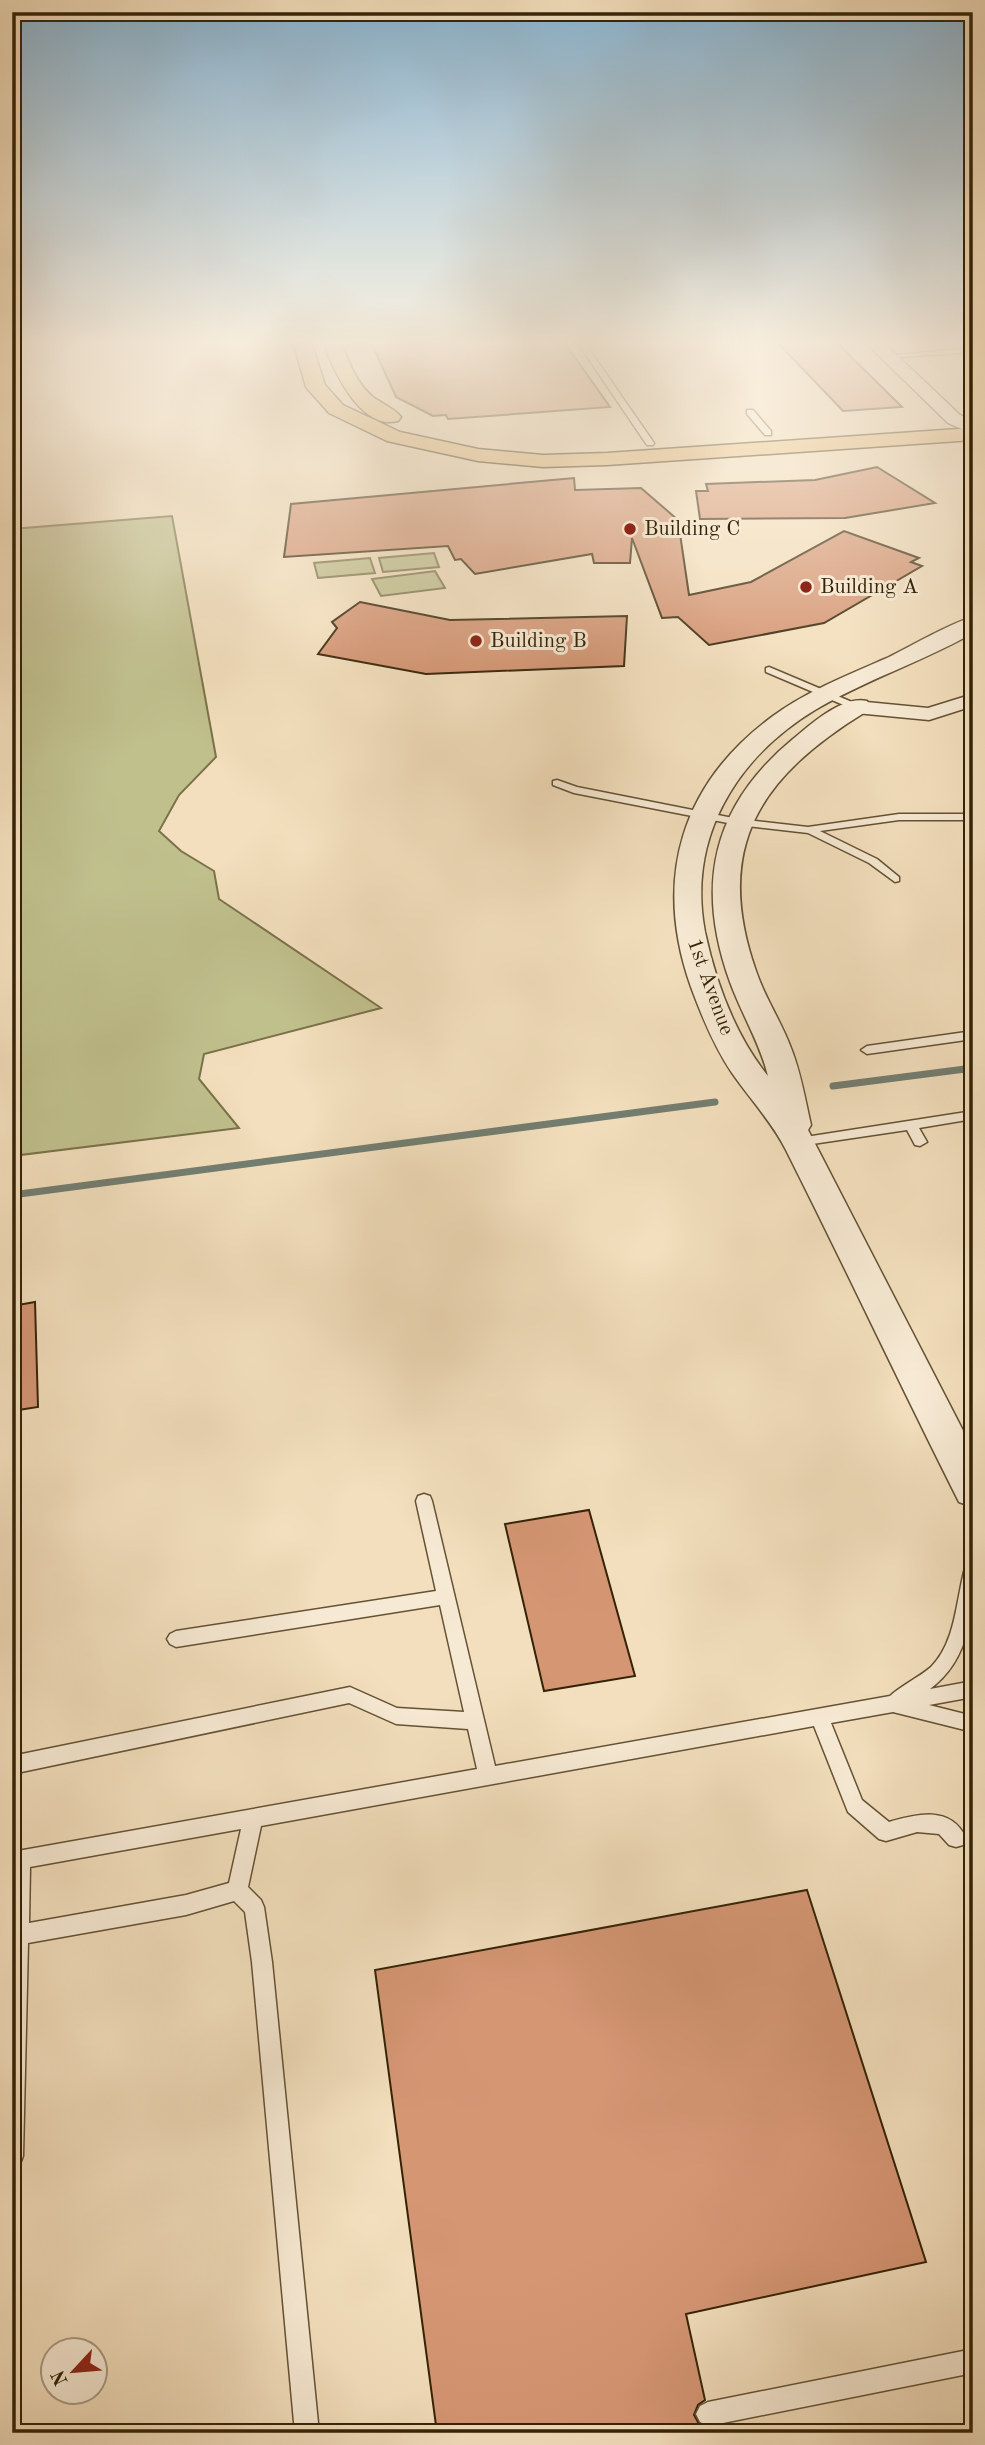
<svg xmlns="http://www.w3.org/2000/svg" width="985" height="2445" viewBox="0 0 985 2445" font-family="'Old Standard TT',serif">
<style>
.green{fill:#c0c08d;stroke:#7a724a;stroke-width:2}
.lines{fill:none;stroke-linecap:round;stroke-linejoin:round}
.stream{stroke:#737e71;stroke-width:7}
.building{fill:#d59674;stroke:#342307;stroke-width:2}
.service-casing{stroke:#645234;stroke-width:3}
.minor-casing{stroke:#645234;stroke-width:3}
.tertiary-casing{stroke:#645234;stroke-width:3}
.primary-casing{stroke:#342307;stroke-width:3}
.service{fill:#f7ead4;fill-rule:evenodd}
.minor{fill:#f7ead4;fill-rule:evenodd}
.tertiary{fill:#f7ead4;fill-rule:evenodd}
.primary{fill:#eac07e;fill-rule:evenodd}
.poi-dot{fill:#8f2418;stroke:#f7ead4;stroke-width:2.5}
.labels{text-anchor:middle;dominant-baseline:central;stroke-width:6;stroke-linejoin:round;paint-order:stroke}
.far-poi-label{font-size:21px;fill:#342307;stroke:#f7ead4;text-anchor:start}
.far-street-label{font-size:21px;fill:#342307;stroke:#f7ead4}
</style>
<rect width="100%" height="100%" fill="#f3dfbd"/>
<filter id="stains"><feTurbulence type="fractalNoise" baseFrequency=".00286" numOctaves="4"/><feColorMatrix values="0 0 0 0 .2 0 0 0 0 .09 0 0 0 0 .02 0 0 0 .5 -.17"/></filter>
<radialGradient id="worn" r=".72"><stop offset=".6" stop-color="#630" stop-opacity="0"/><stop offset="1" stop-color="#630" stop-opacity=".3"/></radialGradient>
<path class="green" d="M 172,516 L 216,757 L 179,795 L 159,831 L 181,851 L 214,871 L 219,899 L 381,1008 L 204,1054 L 199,1079 L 239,1128 L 12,1156 L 12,529 Z
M 434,553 L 439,567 L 383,572 L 379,558 Z
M 370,558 L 375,573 L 318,578 L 314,563 Z
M 435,571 L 445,588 L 381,596 L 372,579 Z"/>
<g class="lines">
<path class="stream" d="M 833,1086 L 973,1068
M 12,1195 L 715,1102"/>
</g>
<path class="building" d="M 371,342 L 564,342 L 610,407 L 448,419 L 446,415 L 433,416 L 396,397 Z
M 777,342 L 836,342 L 902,407 L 843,411 Z
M 877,467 L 935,503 L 845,518 L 700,519 L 696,491 L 708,491 L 706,484 L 815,480 Z
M 574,478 L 575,490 L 641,488 L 678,520 L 689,595 L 751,582 L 844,531 L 919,558 L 911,562 L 922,566 L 824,623 L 709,645 L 678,617 L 662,618 L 632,538 L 630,563 L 594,563 L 592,554 L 475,574 L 461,559 L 455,560 L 448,546 L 284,557 L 291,504 Z
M 360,602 L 450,620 L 627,616 L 624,666 L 426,674 L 318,654 L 337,628 L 332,622 Z
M 35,1302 L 38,1407 L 12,1411 L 12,1306 Z
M 589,1510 L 635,1676 L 544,1691 L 505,1524 Z
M 807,1890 L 926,2262 L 686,2314 L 705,2400 L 698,2405 L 694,2415 L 699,2424 L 712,2428 L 713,2433 L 437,2433 L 375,1970 Z"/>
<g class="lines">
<g class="service-casing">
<path id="service" d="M 577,342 L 584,342 L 654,443 L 653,445 L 647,445 Z
M 973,348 L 973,352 L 888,358 L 885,356 Z
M 747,410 L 753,410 L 771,431 L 771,435 L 765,435 L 747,414 Z
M 769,667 L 859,705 L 861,707 L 853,709 L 766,672 L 766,668 Z
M 557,780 L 577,787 L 738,819 L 808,827 L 899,814 L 973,814 L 973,820 L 899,820 L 820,831 L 877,859 L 899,877 L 899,881 L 895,882 L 869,863 L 808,833 L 738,825 L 574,793 L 553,785 L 553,781 Z
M 973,1031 L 973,1039 L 867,1054 L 861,1050 L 867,1046 Z
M 973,1111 L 973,1119 L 919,1128 L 927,1142 L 920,1146 L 915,1145 L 907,1130 L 799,1146 L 792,1142 L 799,1138 Z
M 424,1494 L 430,1496 L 432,1501 L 495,1766 L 890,1696 C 902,1685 918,1678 931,1667 C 956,1642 956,1600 965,1568 L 967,1563 L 973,1561 C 973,1608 972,1658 930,1689 L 973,1681 L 973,1697 L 929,1705 L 973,1716 L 973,1732 L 893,1712 L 831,1723 L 862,1800 L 889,1822 C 916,1814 951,1805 966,1838 L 963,1845 L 956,1847 L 949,1845 L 939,1834 L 917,1832 L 886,1841 L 879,1839 L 848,1812 L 814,1726 L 261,1826 L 248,1887 L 261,1900 L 264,1907 L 272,1962 L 319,2433 L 295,2433 L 252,1962 L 245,1912 L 234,1901 L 186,1915 L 28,1943 L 23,2156 L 20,2164 L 12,2167 L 12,1852 L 477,1769 L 468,1729 L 396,1724 L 349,1703 L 12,1774 L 12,1756 L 350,1687 L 397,1708 L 464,1712 L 440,1605 L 176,1647 L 170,1644 L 167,1639 L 170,1634 L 176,1631 L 436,1591 L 416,1501 L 418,1496 ZM 241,1829 L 229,1883 L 186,1895 L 29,1923 L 30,1867 Z
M 973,2349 L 973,2373 L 708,2426 L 700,2422 L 696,2414 L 700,2406 L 708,2402 Z"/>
</g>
<g class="minor-casing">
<path id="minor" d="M 973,694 L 973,706 L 929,720 L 856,713 L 846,707 L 856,701 L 928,708 Z"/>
</g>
<g class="tertiary-casing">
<path id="tertiary" d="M 865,342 L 883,342 L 960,415 L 973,422 L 973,434 L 948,423 Z
M 973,617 L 973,633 C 922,662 865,680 815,710 C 736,758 687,838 705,932 C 716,983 735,1035 768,1076 C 760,1043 742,1015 730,982 C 695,885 712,806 793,739 C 811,724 843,695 867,701 L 870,706 L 867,711 C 761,776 712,846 756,971 C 765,998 781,1021 791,1048 C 801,1073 805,1099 811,1125 L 808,1130 L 973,1450 L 973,1507 L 959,1502 C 900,1385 845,1267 786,1150 C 772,1122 750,1099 732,1073 C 714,1046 702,1017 691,987 C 653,880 680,784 773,716 C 807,691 848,675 887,658 C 912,646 948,624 973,617 Z"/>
</g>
<g class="primary-casing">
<path id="primary" d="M 293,342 L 311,342 L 325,385 L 343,405 L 400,432 L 478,449 L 543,455 L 607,453 L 973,428 L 973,440 L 607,465 L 543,467 L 478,461 L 387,441 L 329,413 L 306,387 Z
M 323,342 L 341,342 C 349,362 356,383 373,397 C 382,404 394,408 401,417 L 398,421 C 360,431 333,369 323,342 Z"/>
</g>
<use href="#service" class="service"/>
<use href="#minor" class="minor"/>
<use href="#tertiary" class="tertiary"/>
<use href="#primary" class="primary"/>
</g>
<linearGradient id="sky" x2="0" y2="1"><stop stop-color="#8ab7d5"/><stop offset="0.5" stop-color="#faf1e1"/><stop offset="1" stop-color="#faf1e1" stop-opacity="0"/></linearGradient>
<rect width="985" height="685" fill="url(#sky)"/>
<g class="poi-dot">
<circle cx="630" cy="529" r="7"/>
<circle cx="806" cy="587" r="7"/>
<circle cx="476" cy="641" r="7"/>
</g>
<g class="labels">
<g class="far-poi-label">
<text x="644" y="529">Building C</text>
<text x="820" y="587">Building A</text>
<text x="490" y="641">Building B</text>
</g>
<g class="far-street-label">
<text transform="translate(710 987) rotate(70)">1st Avenue</text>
</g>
</g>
<rect width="985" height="2445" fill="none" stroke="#f3dfbd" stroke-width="42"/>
<rect x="14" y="14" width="957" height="2417" fill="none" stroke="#342307" stroke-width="3.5"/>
<rect x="21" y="21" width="943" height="2403" fill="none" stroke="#342307" stroke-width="2"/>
<g transform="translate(74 2371) rotate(244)"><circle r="33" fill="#f7ead4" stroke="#a99a82" stroke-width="2"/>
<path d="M0-5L12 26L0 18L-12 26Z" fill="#8f2418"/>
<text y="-10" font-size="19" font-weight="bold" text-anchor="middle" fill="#342307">N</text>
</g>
<rect width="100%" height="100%" filter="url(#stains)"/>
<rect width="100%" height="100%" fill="url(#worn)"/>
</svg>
